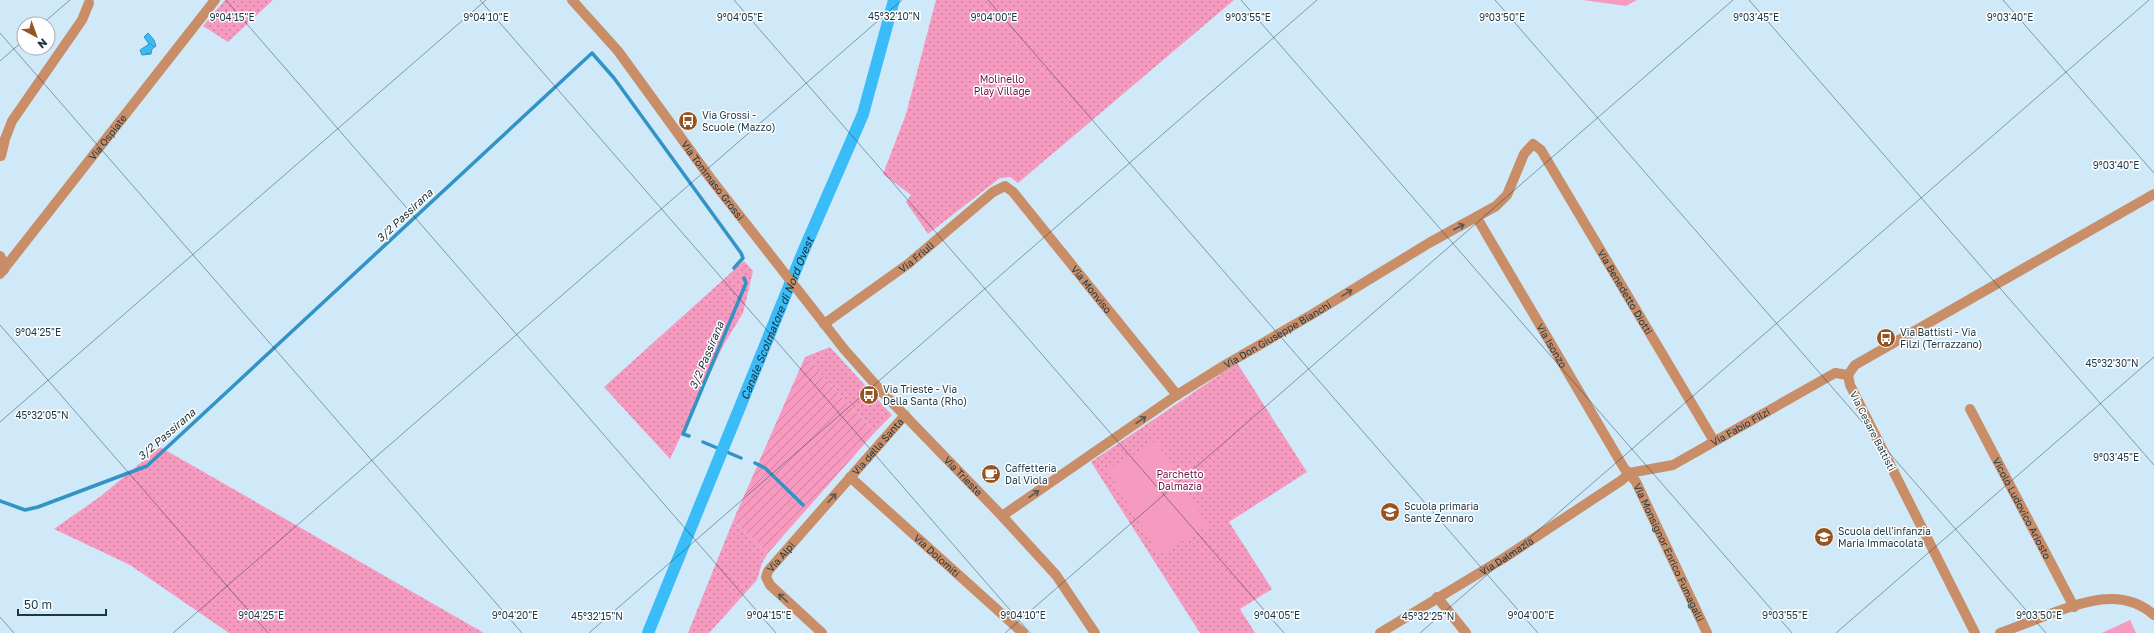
<svg xmlns="http://www.w3.org/2000/svg" width="2154" height="633" viewBox="0 0 2154 633" font-family="'Golos Text',sans-serif">
<style>
.grass{fill:url(#grass-dots)}
.garden{fill:url(#garden-furrows)}
.pitch{fill:#f69ac0}
.water{fill:url(#water-waves);stroke:#3194c4}
.lines{fill:none;stroke-linecap:round;stroke-linejoin:round}
.stream{stroke:#3194c4;stroke-width:3.5}
.canal{stroke:#3abcf9;stroke-width:12}
.street{stroke:#c98d67;stroke-width:10}
.oneway{stroke:#585652}
.ticks{fill:none;stroke:#1b3847;stroke-width:1;stroke-opacity:0.45}
.labels{text-anchor:middle;dominant-baseline:central;stroke-width:3;stroke-linejoin:round;paint-order:stroke}
.park-label{font-size:10px;fill:#731547;stroke:#fff}
.poi-label{font-size:10px;fill:#1b3847;stroke:#fff;text-anchor:start}
.street-label{font-size:10px;fill:#1b3847;stroke:#fff}
.water-label{font-size:11px;font-style:italic;fill:#182d38;stroke:#fff}
.ticks-label{font-size:10px;text-anchor:middle;fill:#1b3847;stroke:#fff;stroke-width:3;stroke-linejoin:round;paint-order:stroke}
</style>
<defs>
<pattern id="grass-dots" width="8" height="8" patternUnits="userSpaceOnUse"><rect width="8" height="8" fill="#f69ac0"/><path d="M2 2h.1M6 6h.1" fill="none" stroke="#c67f9e" stroke-width="1.8" stroke-linecap="round"/></pattern>
<pattern id="garden-furrows" width="10" height="10" patternUnits="userSpaceOnUse"><rect width="10" height="10" fill="#f69ac0"/><path d="M-1 1l2-2M0 10L10 0M9 11l2-2" fill="none" stroke="#c67f9e"/></pattern>
<pattern id="water-waves" width="16" height="10" patternUnits="userSpaceOnUse"><rect width="16" height="10" fill="#3abcf9"/><path d="M0 5q4-4 8 0t8 0" fill="none" stroke="#309acb"/></pattern>
</defs>
<rect width="100%" height="100%" fill="#cfe9f9"/>
<path class="grass" d="M 225,0 L 273,0 L 228,42 L 203,26 Z
M 936,0 L 1234,0 L 1018,183 L 1010,177 L 1000,178 L 928,234 L 906,202 L 911,195 L 883,174 L 906,114 Z
M 744,261 L 753,271 L 743,313 L 723,346 L 670,459 L 604,387 Z
M 830,347 L 892,415 L 875,432 L 805,357 Z
M 1237,363 L 1307,472 L 1229,522 L 1272,589 L 1240,609 L 1255,633 L 1200,633 L 1091,462 Z
M 160,447 L 484,633 L 229,633 L 130,565 L 54,529 L 101,496 Z
M 733,521 L 768,553 L 762,563 L 757,580 L 709,633 L 688,633 Z"/>
<path class="garden" d="M 805,357 L 875,432 L 768,553 L 733,521 Z"/>
<path class="pitch" d="M 1583,0 L 1637,0 L 1626,6 Z
M 1156,441 L 1208,526 L 1159,555 L 1107,470 Z
M 2130,620 L 2136,633 L 2102,633 Z"/>
<path class="water" d="M 148,33 L 154,40 L 156,46 L 152,49 L 151,54 L 142,55 L 140,50 L 149,44 L 144,37 Z"/>
<g class="lines">
<path class="stream" d="M 689,436 L 683,434 L 746,283 L 744,278
M 703,442 L 741,458
M 755,463 L 765,468 L 803,505
M 0,501 L 25,510 L 38,507 L 147,466 L 592,53 L 614,78 L 741,253 L 743,258 L 734,268"/>
<path class="canal" id="s1" d="M 648,633 L 803,252 L 863,114 L 894,0"/>
<g class="street">
<path id="s2" d="M 572,0 L 618,51 L 711,179 L 844,349 L 882,392 L 1002,516 L 1056,575 L 1095,633"/>
<path d="M 1,156 L 5,139 L 12,121 L 82,20 L 89,3"/>
<path id="s3" d="M 1477,218 L 1624,468 L 1636,482 L 1707,633"/>
<path d="M 0,256 L 4,263 L 4,270"/>
<path id="s4" d="M 0,274 L 215,0"/>
<path id="s5" d="M 824,324 L 908,264 L 993,192 L 1005,186 L 1013,192 L 1177,395"/>
<path id="s6" d="M 1970,409 L 2074,607"/>
<path id="s7" d="M 1629,473 L 1673,465 L 1835,373 L 1848,375"/>
<path id="s8" d="M 850,477 L 1023,633"/>
<path id="s9" d="M 1002,516 L 1177,395 L 1225,365 L 1311,315 L 1429,243 L 1496,206 L 1507,195 L 1524,154 L 1533,144 L 1541,150 L 1714,441"/>
<path d="M 1437,597 L 1466,633"/>
<path id="s10" d="M 822,633 L 770,585 L 766,577 L 768,571 L 905,415"/>
<path id="s11" d="M 1380,633 L 1504,558 L 1622,480 L 1629,473"/>
<path d="M 1975,633 L 1850,385 L 1848,375 L 1855,365 L 2154,194"/>
<path d="M 2000,633 C 2029,623 2080,599 2109,599 C 2125,598 2142,604 2154,615"/>
</g>
</g>
<defs><path id="oneway-shaft" d="M-6 0H5M1.5-3L5.5 0L1.5 3" fill="none" stroke-width="1.6" stroke-linecap="round" stroke-linejoin="round"/></defs>
<g class="oneway">
<use href="#oneway-shaft" transform="translate(1459 227) rotate(-27)"/>
<use href="#oneway-shaft" transform="translate(1347 293) rotate(-32)"/>
<use href="#oneway-shaft" transform="translate(1141 420) rotate(-34)"/>
<use href="#oneway-shaft" transform="translate(1034 494) rotate(-35)"/>
<use href="#oneway-shaft" transform="translate(832 498) rotate(-48)"/>
<use href="#oneway-shaft" transform="translate(783 598) rotate(-138)"/>
</g>
<path class="ticks" d="M 226,0 L 776,633M 480,0 L 1030,633M 734,0 L 1284,633M 988,0 L 1538,633M 1241,0 L 1792,633M 1495,0 L 2046,633M 1749,0 L 2154,465M 2003,0 L 2154,173M 42,24 L 70,0M 0,33 L 522,633M 0,61 L 24,40M 0,325 L 268,633M 0,422 L 486,0M 0,617 L 14,633M 173,633 L 902,0M 589,633 L 1317,0M 1005,633 L 1733,0M 1420,633 L 2149,0M 1836,633 L 2154,357"/>
<defs>
<g id="bus-disc" transform="scale(1)"><circle r="9.5" fill="#975423" stroke="#fff"/><path d="M-5-6H5V4H4V6H2V4H-2V6H-4V4H-5ZM-3.5-4V0h7V-4ZM-3.5 1.2v1.5H-2V1.2ZM2 1.2v1.5H3.5V1.2Z" fill="#fff"/></g>
<g id="cafe-disc" transform="scale(1)"><circle r="9.5" fill="#975423" stroke="#fff"/><path d="M-5.5-4.5H6V0H3Q3 3.5 0 3.5H-2.5Q-5.5 3.5-5.5 0ZM3-3.2v2h1.7v-2ZM-6 4.5H4V6H-6Z" fill="#fff"/></g>
<g id="school-disc" transform="scale(1)"><circle r="9.5" fill="#975423" stroke="#fff"/><path d="M0-5L7-2L0 1L-7-2ZM-4 1L0 2.5L4 1V4Q0 6-4 4Z" fill="#fff"/></g>
</defs>
<g fill-rule="evenodd">
<use href="#bus-disc" x="688" y="121"/>
<use href="#bus-disc" x="1886" y="338"/>
<use href="#bus-disc" x="869" y="395"/>
<use href="#cafe-disc" x="991" y="474"/>
<use href="#school-disc" x="1390" y="512"/>
<use href="#school-disc" x="1824" y="537"/>
</g>
<g class="labels">
<g class="park-label">
<text x="1002" y="79">Molinello<tspan x="1002" dy="12">Play Village</tspan></text>
<text x="1180" y="474">Parchetto<tspan x="1180" dy="12">Dalmazia</tspan></text>
</g>
<g class="poi-label">
<text x="702" y="115">Via Grossi -<tspan x="702" dy="12">Scuole (Mazzo)</tspan></text>
<text x="1900" y="332">Via Battisti - Via<tspan x="1900" dy="12">Filzi (Terrazzano)</tspan></text>
<text x="883" y="389">Via Trieste - Via<tspan x="883" dy="12">Della Santa (Rho)</tspan></text>
<text x="1005" y="468">Caffetteria<tspan x="1005" dy="12">Dal Viola</tspan></text>
<text x="1404" y="506">Scuola primaria<tspan x="1404" dy="12">Sante Zennaro</tspan></text>
<text x="1838" y="531">Scuola dell'infanzia<tspan x="1838" dy="12">Maria Immacolata</tspan></text>
</g>
<g class="street-label">
<text stroke="none"><textPath href="#s4" startOffset="174">Via Ospiate</textPath></text>
<text stroke="none"><textPath href="#s2" startOffset="229">Via Tommaso Grossi</textPath></text>
<text stroke="none"><textPath href="#s5" startOffset="114">Via Friuli</textPath></text>
<text stroke="none"><textPath href="#s5" startOffset="363">Via Monviso</textPath></text>
<text stroke="none"><textPath href="#s9" startOffset="832">Via Benedetto Diotti</textPath></text>
<text stroke="none"><textPath href="#s9" startOffset="330">Via Don Giuseppe Bianchi</textPath></text>
<text stroke="none"><textPath href="#s3" startOffset="148">Via Isonzo</textPath></text>
<text stroke="none"><textPath href="#s7" startOffset="122">Via Fabio Filzi</textPath></text>
<text transform="translate(1873 431) rotate(63)">Via Cesare Battisti</text>
<text stroke="none"><textPath href="#s10" startOffset="252">Via della Santa</textPath></text>
<text stroke="none"><textPath href="#s2" startOffset="617">Via Trieste</textPath></text>
<text stroke="none"><textPath href="#s6" startOffset="112">Vicolo Ludovico Ariosto</textPath></text>
<text stroke="none"><textPath href="#s3" startOffset="386">Via Monsignor Enrico Fumagalli</textPath></text>
<text stroke="none"><textPath href="#s8" startOffset="117">Via Dolomiti</textPath></text>
<text stroke="none"><textPath href="#s11" startOffset="148">Via Dalmazia</textPath></text>
<text stroke="none"><textPath href="#s10" startOffset="105">Via Alpi</textPath></text>
</g>
<g class="water-label">
<text transform="translate(404 215) rotate(-43)">3/2 Passirana</text>
<text stroke="none"><textPath href="#s1" startOffset="340">Canale Scolmatore di Nord Ovest</textPath></text>
<text transform="translate(706 355) rotate(-67)">3/2 Passirana</text>
<text transform="translate(166 434) rotate(-41)">3/2 Passirana</text>
</g>
</g>
<g class="ticks-label">
<text x="894" y="20">45°32'10"N</text>
<text x="232" y="21">9°04'15"E</text>
<text x="486" y="21">9°04'10"E</text>
<text x="740" y="21">9°04'05"E</text>
<text x="994" y="21">9°04'00"E</text>
<text x="1248" y="21">9°03'55"E</text>
<text x="1756" y="21">9°03'45"E</text>
<text x="2010" y="21">9°03'40"E</text>
<text x="1502" y="21">9°03'50"E</text>
<text x="2116" y="169">9°03'40"E</text>
<text x="38" y="336">9°04'25"E</text>
<text x="2112" y="367">45°32'30"N</text>
<text x="42" y="419">45°32'05"N</text>
<text x="2116" y="461">9°03'45"E</text>
<text x="261" y="619">9°04'25"E</text>
<text x="515" y="619">9°04'20"E</text>
<text x="769" y="619">9°04'15"E</text>
<text x="1023" y="619">9°04'10"E</text>
<text x="1277" y="619">9°04'05"E</text>
<text x="1531" y="619">9°04'00"E</text>
<text x="1785" y="619">9°03'55"E</text>
<text x="2039" y="619">9°03'50"E</text>
<text x="597" y="620">45°32'15"N</text>
<text x="1428" y="620">45°32'25"N</text>
</g>
<g transform="translate(36 36) rotate(139)"><circle r="19" fill="#ffffff" stroke="#a4afb5"/>
<path d="M0-3L7 15L0 10L-7 15Z" fill="#975423"/>
<text y="-6" font-size="11" font-weight="bold" text-anchor="middle" fill="#1b3847">N</text>
</g>
<path d="M18 609v6h88v-6" fill="none" stroke="#1b3847" stroke-width="2"/>
<text x="24" y="609" font-size="12" fill="#1b3847" stroke="#ffffff" stroke-width="3" paint-order="stroke">50 m</text>
</svg>
